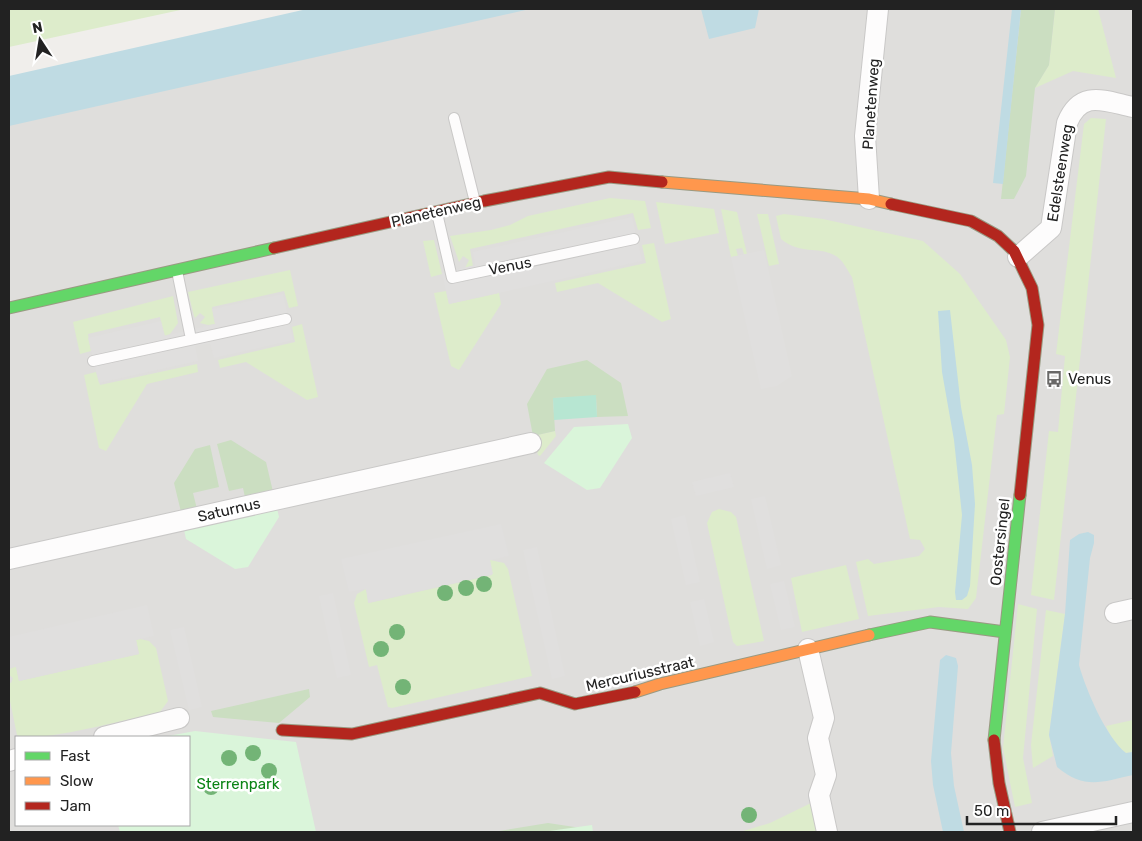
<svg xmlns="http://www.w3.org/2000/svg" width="1142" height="841" viewBox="0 0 1142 841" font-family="Rubik,sans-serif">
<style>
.residential{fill:#dfdedc;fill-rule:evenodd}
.grass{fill:#ddeccb}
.forest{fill:#cbdec1}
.park{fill:#daf5da}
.pitch{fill:#b7e6d2}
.parking{fill:#e0dfde}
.water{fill:#bfdbe3}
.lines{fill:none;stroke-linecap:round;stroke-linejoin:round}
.lane-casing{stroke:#c9c8c7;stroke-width:12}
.street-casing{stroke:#c9c8c7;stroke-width:22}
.fast-casing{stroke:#999a82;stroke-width:13}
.slow-casing{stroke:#999a82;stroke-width:13}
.jam-casing{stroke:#999a82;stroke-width:13}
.lane{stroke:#fdfcfc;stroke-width:10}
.street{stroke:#fdfcfc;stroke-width:20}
.fast{stroke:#63d668;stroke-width:11}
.slow{stroke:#ff974d;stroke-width:11}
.jam{stroke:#b3261e;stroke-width:11}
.tree{fill:#73b476}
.labels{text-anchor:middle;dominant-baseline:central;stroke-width:5;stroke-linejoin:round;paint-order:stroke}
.street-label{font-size:15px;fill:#222;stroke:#fff}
.poi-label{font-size:15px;fill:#222;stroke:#fff;text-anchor:start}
.park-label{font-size:15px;fill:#0c8416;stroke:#fff}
</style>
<rect width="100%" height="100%" fill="#f0eeeb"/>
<path class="residential" d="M 488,9 L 1133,9 L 1133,832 L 9,832 L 9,123 ZM 16,737 L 189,737 L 189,825 L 16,825 Z"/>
<path class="grass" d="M 9,9 L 185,9 L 9,47 Z
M 1055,9 L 1098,9 L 1116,78 L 1073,71 L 1035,88 L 1049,65 Z
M 1091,118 L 1106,119 L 1054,600 L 1031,595 L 1049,431 L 1058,432 L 1065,356 L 1056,354 L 1084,124 Z
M 610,198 L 645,201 L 651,228 L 638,230 L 633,213 L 470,249 L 473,266 L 465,268 L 469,260 L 463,256 L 459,262 L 450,236 L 491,230 L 510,225 L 528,216 Z
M 656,202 L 714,209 L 719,233 L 665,244 Z
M 721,209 L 737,212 L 747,254 L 744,254 L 742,248 L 736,249 L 738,256 L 731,257 Z
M 757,214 L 768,214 L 779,264 L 769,266 Z
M 784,214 L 823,219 L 923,241 L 960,274 L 1006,340 L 1010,357 L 1004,414 L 997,415 L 976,598 L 968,609 L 939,607 L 868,616 L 856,562 L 868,559 L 874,564 L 919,556 L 925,549 L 920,540 L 910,539 L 852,277 C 847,270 843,259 834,255 C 817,246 801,255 781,239 L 776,216 Z
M 434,240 L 442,274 L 431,277 L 423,241 Z
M 654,243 L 671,319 L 662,322 L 598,283 L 557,292 L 555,283 L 646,263 L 642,245 Z
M 290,270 L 298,306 L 289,308 L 284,291 L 212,307 L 215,324 L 208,325 L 200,323 L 205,317 L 200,313 L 195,318 L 194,316 L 188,292 Z
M 446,291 L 449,304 L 499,293 L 501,304 L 459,370 L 451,366 L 434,293 Z
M 173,296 L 178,323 L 170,334 L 164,336 L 160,317 L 88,334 L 91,351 L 80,354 L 73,322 Z
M 302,324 L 318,397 L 307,400 L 246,362 L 220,368 L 218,360 L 295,342 L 292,327 Z
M 197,364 L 198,372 L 147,384 L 106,451 L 99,448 L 84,375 L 96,372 L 100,385 Z
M 555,431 L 556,436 L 540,456 L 538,455 L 533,436 Z
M 719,509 L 731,512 L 736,517 L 764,641 L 737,646 L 733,642 L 707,523 L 712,512 Z
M 490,560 L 504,563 L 508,569 L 532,676 L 392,708 L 388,707 L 377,665 L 369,667 L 354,603 L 357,594 L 366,589 L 369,603 L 492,575 Z
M 846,565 L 859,619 L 802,632 L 791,578 Z
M 1018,604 L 1037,609 L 1023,758 L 1032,803 L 1015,807 L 1003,748 Z
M 1046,610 L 1065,614 L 1049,735 L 1053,756 L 1033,768 L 1031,745 Z
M 140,639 L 149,641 L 156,648 L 168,701 L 160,712 C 136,717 34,745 17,735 L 9,696 L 9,682 L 11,683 L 13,678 L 9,675 L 10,669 L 16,666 L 19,681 L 139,654 L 136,640 Z
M 1133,720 L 1133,752 L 1126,753 L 1115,745 L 1106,726 Z
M 811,803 L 818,832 L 740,832 L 770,823 Z"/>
<path class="forest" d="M 1021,9 L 1055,9 L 1049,65 L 1035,88 L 1026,176 L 1014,199 L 1001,199 Z
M 587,360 L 621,383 L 628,416 L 597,417 L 596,396 L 553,398 L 555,431 L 533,436 L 527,404 L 547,369 Z
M 231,440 L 266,462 L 274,496 L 246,502 L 243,488 L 229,491 L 217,444 Z
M 210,445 L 219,487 L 193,493 L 198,513 L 182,516 L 174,483 L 195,449 Z
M 309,689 L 310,697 L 279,723 L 213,717 L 211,711 Z
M 548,823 L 588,829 L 589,832 L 493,832 Z"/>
<path class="park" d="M 628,424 L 632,438 L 600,488 L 587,490 L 544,463 L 574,427 Z
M 276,504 L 279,517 L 248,567 L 235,569 L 186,539 L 183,525 Z
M 195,731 L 296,742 L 316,832 L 120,832 L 118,825 L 189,825 L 189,737 L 163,737 Z
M 592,825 L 593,832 L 542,832 Z"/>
<path class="pitch" d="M 596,395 L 597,417 L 554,420 L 553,398 Z"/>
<path class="parking" d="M 632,217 L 642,261 L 449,304 L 442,273 L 475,265 L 473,252 Z
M 764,250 L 792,376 L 777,386 L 761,389 L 731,257 Z
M 283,294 L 293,340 L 214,358 L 210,343 L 195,346 L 198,361 L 99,383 L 88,338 L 161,321 L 165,336 L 215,324 L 212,309 Z
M 730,473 L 734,487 L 696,496 L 692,482 Z
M 765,496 L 781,565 L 767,569 L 751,499 Z
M 685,515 L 700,582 L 686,585 L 671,519 Z
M 501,524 L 509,556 L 490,560 L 493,574 L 368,603 L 366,589 L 349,592 L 341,559 Z
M 537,547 L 565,676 L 552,679 L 523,550 Z
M 784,581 L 795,627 L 781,630 L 770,584 Z
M 333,593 L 351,675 L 337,678 L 319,596 Z
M 704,599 L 714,642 L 700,646 L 690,602 Z
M 147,605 L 154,636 L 136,640 L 139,654 L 19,681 L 16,667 L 9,668 L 9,637 Z
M 184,627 L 202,707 L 189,710 L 170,630 Z"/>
<path class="water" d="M 307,9 L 530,9 L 9,126 L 9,76 Z
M 701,9 L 759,9 L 755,28 L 709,39 Z
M 1012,9 L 1021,9 L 1003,184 L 993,183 Z
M 950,310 L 961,407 L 972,465 L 975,504 L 970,586 L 967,596 L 962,600 L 956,600 L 955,592 L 962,515 L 954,440 L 942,372 L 938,311 Z
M 1088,532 L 1094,535 L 1094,543 L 1090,558 L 1079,665 C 1086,690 1106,737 1126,753 L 1133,752 L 1133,775 C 1101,782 1085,790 1057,767 L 1049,735 L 1065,614 L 1070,540 L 1079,534 Z
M 946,655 L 956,658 L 958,666 L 951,753 L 954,786 L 964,832 L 943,832 L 933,785 L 931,761 L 940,660 Z"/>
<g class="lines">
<g class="lane-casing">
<path id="lane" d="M 454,118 L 475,202
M 437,213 L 452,278 L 634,239
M 177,271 L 191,339
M 93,361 L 286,319"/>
</g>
<g class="street-casing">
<path id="street" d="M 869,199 L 865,136 L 878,9
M 1018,257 L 1051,228 L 1067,123 C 1081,89 1104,101 1133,107
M 9,559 L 531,443
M 1115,613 L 1133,609
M 808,649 L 824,718 L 818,738 L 826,775 L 819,795 L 827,832
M 104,737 L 179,718
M 9,761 L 16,759
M 1042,832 L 1133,812"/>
</g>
<g class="fast-casing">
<path id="fast" d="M 9,308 L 274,248
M 869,635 L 930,622 L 1005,632
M 994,740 L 1020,495"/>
</g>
<g class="slow-casing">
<path id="slow" d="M 662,182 L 869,199 L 891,204
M 635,692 L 660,684 L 869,635"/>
</g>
<g class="jam-casing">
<path id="jam" d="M 891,204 L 971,221 L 998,236 L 1014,251 L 1032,288 L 1038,325 L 1020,495
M 274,248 L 484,201 L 609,177 L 662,182
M 282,730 L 352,734 L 540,693 L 575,704 L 635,692
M 994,740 L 999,783 L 1010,832"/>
</g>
<use href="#lane" class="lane"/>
<use href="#street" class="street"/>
<use href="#fast" class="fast"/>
<use href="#slow" class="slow"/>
<use href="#jam" class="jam"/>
</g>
<g class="tree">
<circle cx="484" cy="584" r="8"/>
<circle cx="466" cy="588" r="8"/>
<circle cx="445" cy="593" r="8"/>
<circle cx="397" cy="632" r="8"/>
<circle cx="381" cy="649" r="8"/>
<circle cx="403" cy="687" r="8"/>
<circle cx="253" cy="753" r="8"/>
<circle cx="229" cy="758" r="8"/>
<circle cx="269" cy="771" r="8"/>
<circle cx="211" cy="787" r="8"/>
<circle cx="749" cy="815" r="8"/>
</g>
<defs>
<g id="bus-bare" transform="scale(1.35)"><path d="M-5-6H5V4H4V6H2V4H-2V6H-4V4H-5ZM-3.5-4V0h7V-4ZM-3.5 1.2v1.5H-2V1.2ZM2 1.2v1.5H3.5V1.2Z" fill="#6a6968" stroke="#fff" stroke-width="2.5" paint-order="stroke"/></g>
</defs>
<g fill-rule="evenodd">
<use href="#bus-bare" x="1054" y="379"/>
</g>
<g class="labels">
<g class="street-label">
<text transform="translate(871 104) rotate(-86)">Planetenweg</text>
<text transform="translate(1060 173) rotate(-81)">Edelsteenweg</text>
<text transform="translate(436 212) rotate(-13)">Planetenweg</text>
<text transform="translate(510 266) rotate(-11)">Venus</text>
<text transform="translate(229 510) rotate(-13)">Saturnus</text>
<text transform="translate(1000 542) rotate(-84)">Oostersingel</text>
<text transform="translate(640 674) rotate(-13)">Mercuriusstraat</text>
</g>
<g class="poi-label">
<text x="1068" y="379">Venus</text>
</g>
<g class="park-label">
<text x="238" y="784">Sterrenpark</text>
</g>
</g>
<rect width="1142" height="841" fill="none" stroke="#222222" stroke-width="20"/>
<rect x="15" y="736" width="175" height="90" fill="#ffffff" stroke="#a7a7a7"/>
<rect x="25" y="752" width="25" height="8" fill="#63d668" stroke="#a7a7a7"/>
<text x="60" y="761" font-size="15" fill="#222222">Fast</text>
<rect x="25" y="777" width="25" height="8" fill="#ff974d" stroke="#a7a7a7"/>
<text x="60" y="786" font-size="15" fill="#222222">Slow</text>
<rect x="25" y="802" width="25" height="8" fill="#b3261e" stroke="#a7a7a7"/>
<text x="60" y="811" font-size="15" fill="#222222">Jam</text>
<g transform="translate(40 40) rotate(348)" stroke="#ffffff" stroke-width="4" paint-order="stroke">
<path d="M0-4L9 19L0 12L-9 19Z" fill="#222222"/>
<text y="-8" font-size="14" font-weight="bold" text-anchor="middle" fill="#222222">N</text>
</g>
<path d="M967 816v8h149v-8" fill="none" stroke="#222222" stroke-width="2.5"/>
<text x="974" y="816" font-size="15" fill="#222222" stroke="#ffffff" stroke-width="4" paint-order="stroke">50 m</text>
</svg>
